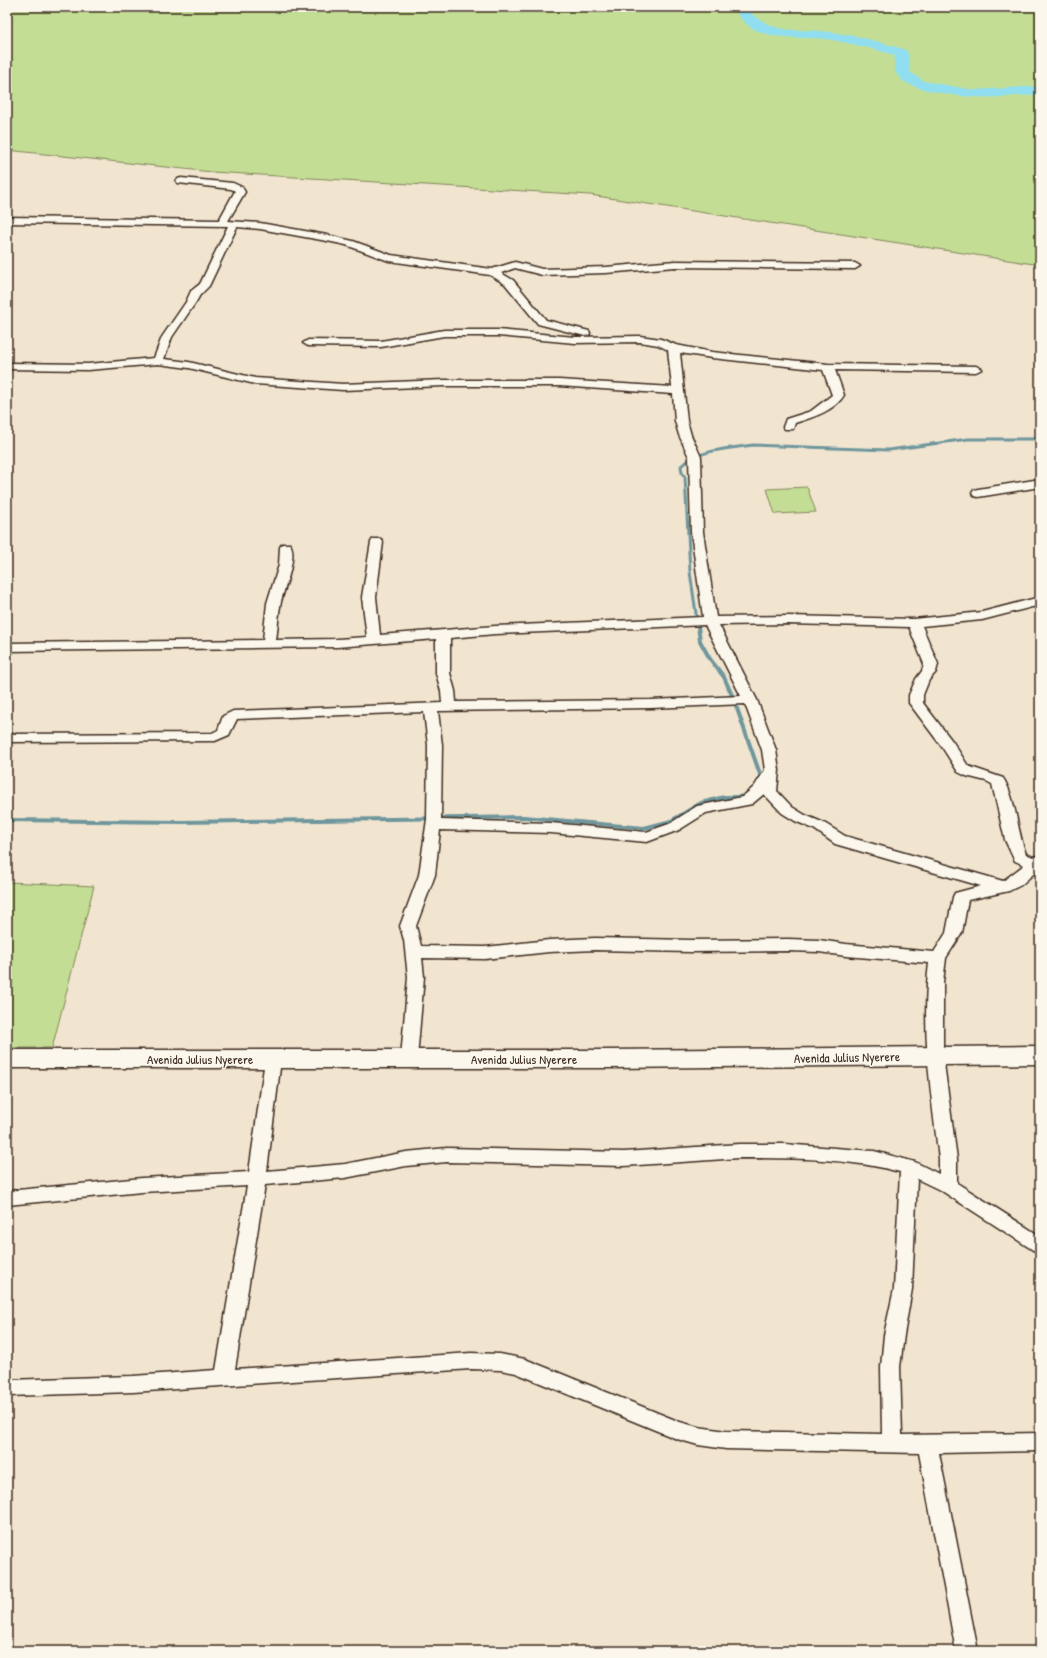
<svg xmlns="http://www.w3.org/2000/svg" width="1047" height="1658" viewBox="0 0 1047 1658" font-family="'Patrick Hand',sans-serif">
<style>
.green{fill:#c3de94;stroke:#7f8459}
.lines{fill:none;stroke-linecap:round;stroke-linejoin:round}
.stream-far1{stroke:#6e969c;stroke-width:3}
.stream{stroke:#6e969c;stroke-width:4}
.river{fill:#90def0;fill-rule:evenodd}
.street-casing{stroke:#3b2a1e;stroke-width:3}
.secondary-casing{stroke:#3b2a1e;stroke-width:3}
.street{fill:#fbf7ec;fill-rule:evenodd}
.secondary{fill:#fbf7ec;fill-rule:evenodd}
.labels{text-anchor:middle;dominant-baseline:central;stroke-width:3;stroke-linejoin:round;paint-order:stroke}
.street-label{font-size:13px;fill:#3b2a1e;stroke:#fbf7ec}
</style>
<rect width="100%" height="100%" fill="#f2e5d0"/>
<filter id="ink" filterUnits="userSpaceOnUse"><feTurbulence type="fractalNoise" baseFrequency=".025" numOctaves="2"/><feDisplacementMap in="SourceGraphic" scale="8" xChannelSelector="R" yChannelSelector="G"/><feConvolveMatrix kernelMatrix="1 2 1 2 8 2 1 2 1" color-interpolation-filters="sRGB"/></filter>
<g filter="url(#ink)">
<path class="green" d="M 7,7 L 1040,7 L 1040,265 L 590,195 L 212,172 L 7,150 Z
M 807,487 L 816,512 L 775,514 L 767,489 Z
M 7,882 L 94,886 L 52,1048 L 7,1048 Z"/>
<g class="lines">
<path class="stream-far1" d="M 698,627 L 690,572 L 685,477 L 682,473 L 681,466 C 697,450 731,448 753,445 L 889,450 L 968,439 L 1040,439"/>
<path class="stream" d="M 698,626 L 700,641 L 710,659 L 724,677 L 734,700 L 761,777 L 759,781
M 7,820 L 183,822 L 524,817 L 644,828 L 671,821 L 701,803 L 724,797 L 739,797 L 747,795"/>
<path class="river" d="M 739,7 L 753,7 L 751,13 C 781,37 796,27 830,32 C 856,35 881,42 906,50 L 908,53 L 910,72 L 924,81 L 974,90 L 1040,86 L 1040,94 C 1000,98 970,100 931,91 C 919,88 905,85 898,76 C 894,72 895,61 894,55 C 874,49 853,44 832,40 C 800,35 759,45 737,14 Z"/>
<g class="street-casing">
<path id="street" d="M 181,178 L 233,183 L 242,187 L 245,192 L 228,221 L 260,223 L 327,235 L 353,241 L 391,255 L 492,269 L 515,262 L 542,269 L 606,267 L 675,261 L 855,263 L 860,266 L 855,269 L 675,267 L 606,273 L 542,275 L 515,268 L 501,273 L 513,280 L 546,320 L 589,331 L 590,333 L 589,335 L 585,336 L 538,324 L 505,284 L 490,275 L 389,261 L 346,245 L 327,241 L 260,229 L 237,227 L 209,286 L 200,295 L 196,302 L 172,337 L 164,359 L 189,362 L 255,378 L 343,384 L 444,380 L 559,380 L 672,387 L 668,350 L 658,345 L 640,342 L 575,343 L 498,336 L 444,336 L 381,347 L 308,346 L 303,343 L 308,340 L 381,341 L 444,330 L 498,330 L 575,337 L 640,336 L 661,339 L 676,345 L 712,352 L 828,364 L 976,366 L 982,369 L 976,372 L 835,370 L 844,395 C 835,411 811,418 795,423 L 793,429 L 785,429 L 783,427 L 786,419 L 811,411 L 832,395 L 823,370 L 712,358 L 680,353 L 687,421 L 691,435 L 701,457 L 703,532 L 716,617 L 788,616 L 914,619 L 982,612 L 1040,597 L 1040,605 L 982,620 L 922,626 L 938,664 L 936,672 L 929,680 L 923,695 L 923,703 L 953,742 L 968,766 L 1003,778 C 1016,798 1017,831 1026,854 L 1033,857 L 1040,855 L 1040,868 L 1021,885 L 1009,891 L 968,900 L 962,933 L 946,958 L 943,982 L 943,1056 L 957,1159 L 957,1183 L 1040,1236 L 1040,1252 L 1033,1250 L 942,1191 L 917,1179 L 912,1289 L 904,1335 L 900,1367 L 902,1435 L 1040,1433 L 1040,1451 L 939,1453 L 978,1651 L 956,1651 L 919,1453 L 726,1449 L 698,1445 L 677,1439 L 516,1373 L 500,1370 L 471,1369 L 133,1392 L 7,1396 L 7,1380 L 133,1376 L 216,1370 L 247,1186 L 142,1192 L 7,1205 L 7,1191 L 142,1178 L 249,1172 L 265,1060 L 267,1056 L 273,1054 L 279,1056 L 281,1060 L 267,1171 L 345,1164 L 406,1152 L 447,1148 L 624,1152 L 739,1144 L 783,1144 L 874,1151 L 915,1162 L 939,1174 L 939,1159 C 931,1094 921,1029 929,963 L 846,956 L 819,952 L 788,951 L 691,952 L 595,950 L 549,952 L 485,959 L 422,958 L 424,977 L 417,1058 L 415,1062 L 409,1064 L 403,1062 L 401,1058 L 408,977 L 404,940 L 400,926 L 419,875 L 427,819 L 428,745 L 424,712 L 237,719 L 229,735 L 215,741 L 7,742 L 7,734 L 212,733 L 218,730 L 223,716 L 233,711 L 442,703 L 441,691 L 436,673 L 436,639 L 337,647 L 7,651 L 7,643 L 263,640 L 267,603 L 279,565 L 280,547 L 282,544 L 290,544 C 298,556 284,589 281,602 C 278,614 278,627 276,640 L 337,639 L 367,637 L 362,597 L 371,542 L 373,539 L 381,539 L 383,542 L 376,597 L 380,635 L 495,626 L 703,617 L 691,532 L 689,457 L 679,435 L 675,421 L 673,394 L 559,386 L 444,386 L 343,390 L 255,384 L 189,368 L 158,364 L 88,370 L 7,369 L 7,363 L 88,364 L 154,358 L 162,337 L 186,302 L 191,291 L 200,284 L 228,226 L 7,223 L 7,217 L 219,220 L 235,191 L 231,189 L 178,183 L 176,181 L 178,179 ZM 788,624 L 909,627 L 924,664 L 922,671 L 916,679 L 909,695 L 909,703 L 942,747 L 958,772 L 966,776 L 986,781 L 992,784 L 1005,840 L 1015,861 L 1024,865 L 1003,881 L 845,836 L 824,823 L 805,815 L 792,807 L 777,791 L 779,770 L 776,750 L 757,700 L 719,625 ZM 705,625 L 741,696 L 651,700 L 456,702 L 455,691 L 450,673 L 450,638 L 495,634 ZM 745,704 L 762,750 L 765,770 L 754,787 L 742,797 L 697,806 L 669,824 L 646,832 L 551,823 L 441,820 L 442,745 L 438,711 L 651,708 ZM 764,794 L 782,813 L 795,821 L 814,829 L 835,844 L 981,886 L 955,893 L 953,897 L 946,933 L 934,952 L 846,944 L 819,940 L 788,939 L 691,940 L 595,938 L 549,940 L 485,947 L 421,946 L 416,926 L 435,875 L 440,830 L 551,833 L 647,842 L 679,830 L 706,813 L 752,804 ZM 739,1158 C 792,1158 848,1158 900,1172 L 894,1289 L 884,1335 L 881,1367 L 882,1434 L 726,1431 L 698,1427 L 680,1422 L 525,1359 L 500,1354 L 471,1353 L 235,1369 L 265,1185 L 345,1178 L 406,1166 L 447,1162 L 624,1166 Z
M 1040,479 L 1040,487 L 978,497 L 974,496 L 972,493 L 974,490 L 978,489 Z"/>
</g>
<g class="secondary-casing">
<path id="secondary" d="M 1040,1046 L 1040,1064 L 610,1068 L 7,1068 L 7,1050 L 610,1050 Z"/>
</g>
<use href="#street" class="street"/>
<use href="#secondary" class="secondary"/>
</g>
</g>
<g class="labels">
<g class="street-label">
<text transform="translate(847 1057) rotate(-1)">Avenida Julius Nyerere</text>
<text x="200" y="1059">Avenida Julius Nyerere</text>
<text x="524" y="1059">Avenida Julius Nyerere</text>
</g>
</g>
<rect width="1047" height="1658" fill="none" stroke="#fbf7ec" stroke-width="24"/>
<rect x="12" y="12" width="1023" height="1634" fill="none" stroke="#3b2a1e" stroke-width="1.5" filter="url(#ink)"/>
</svg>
